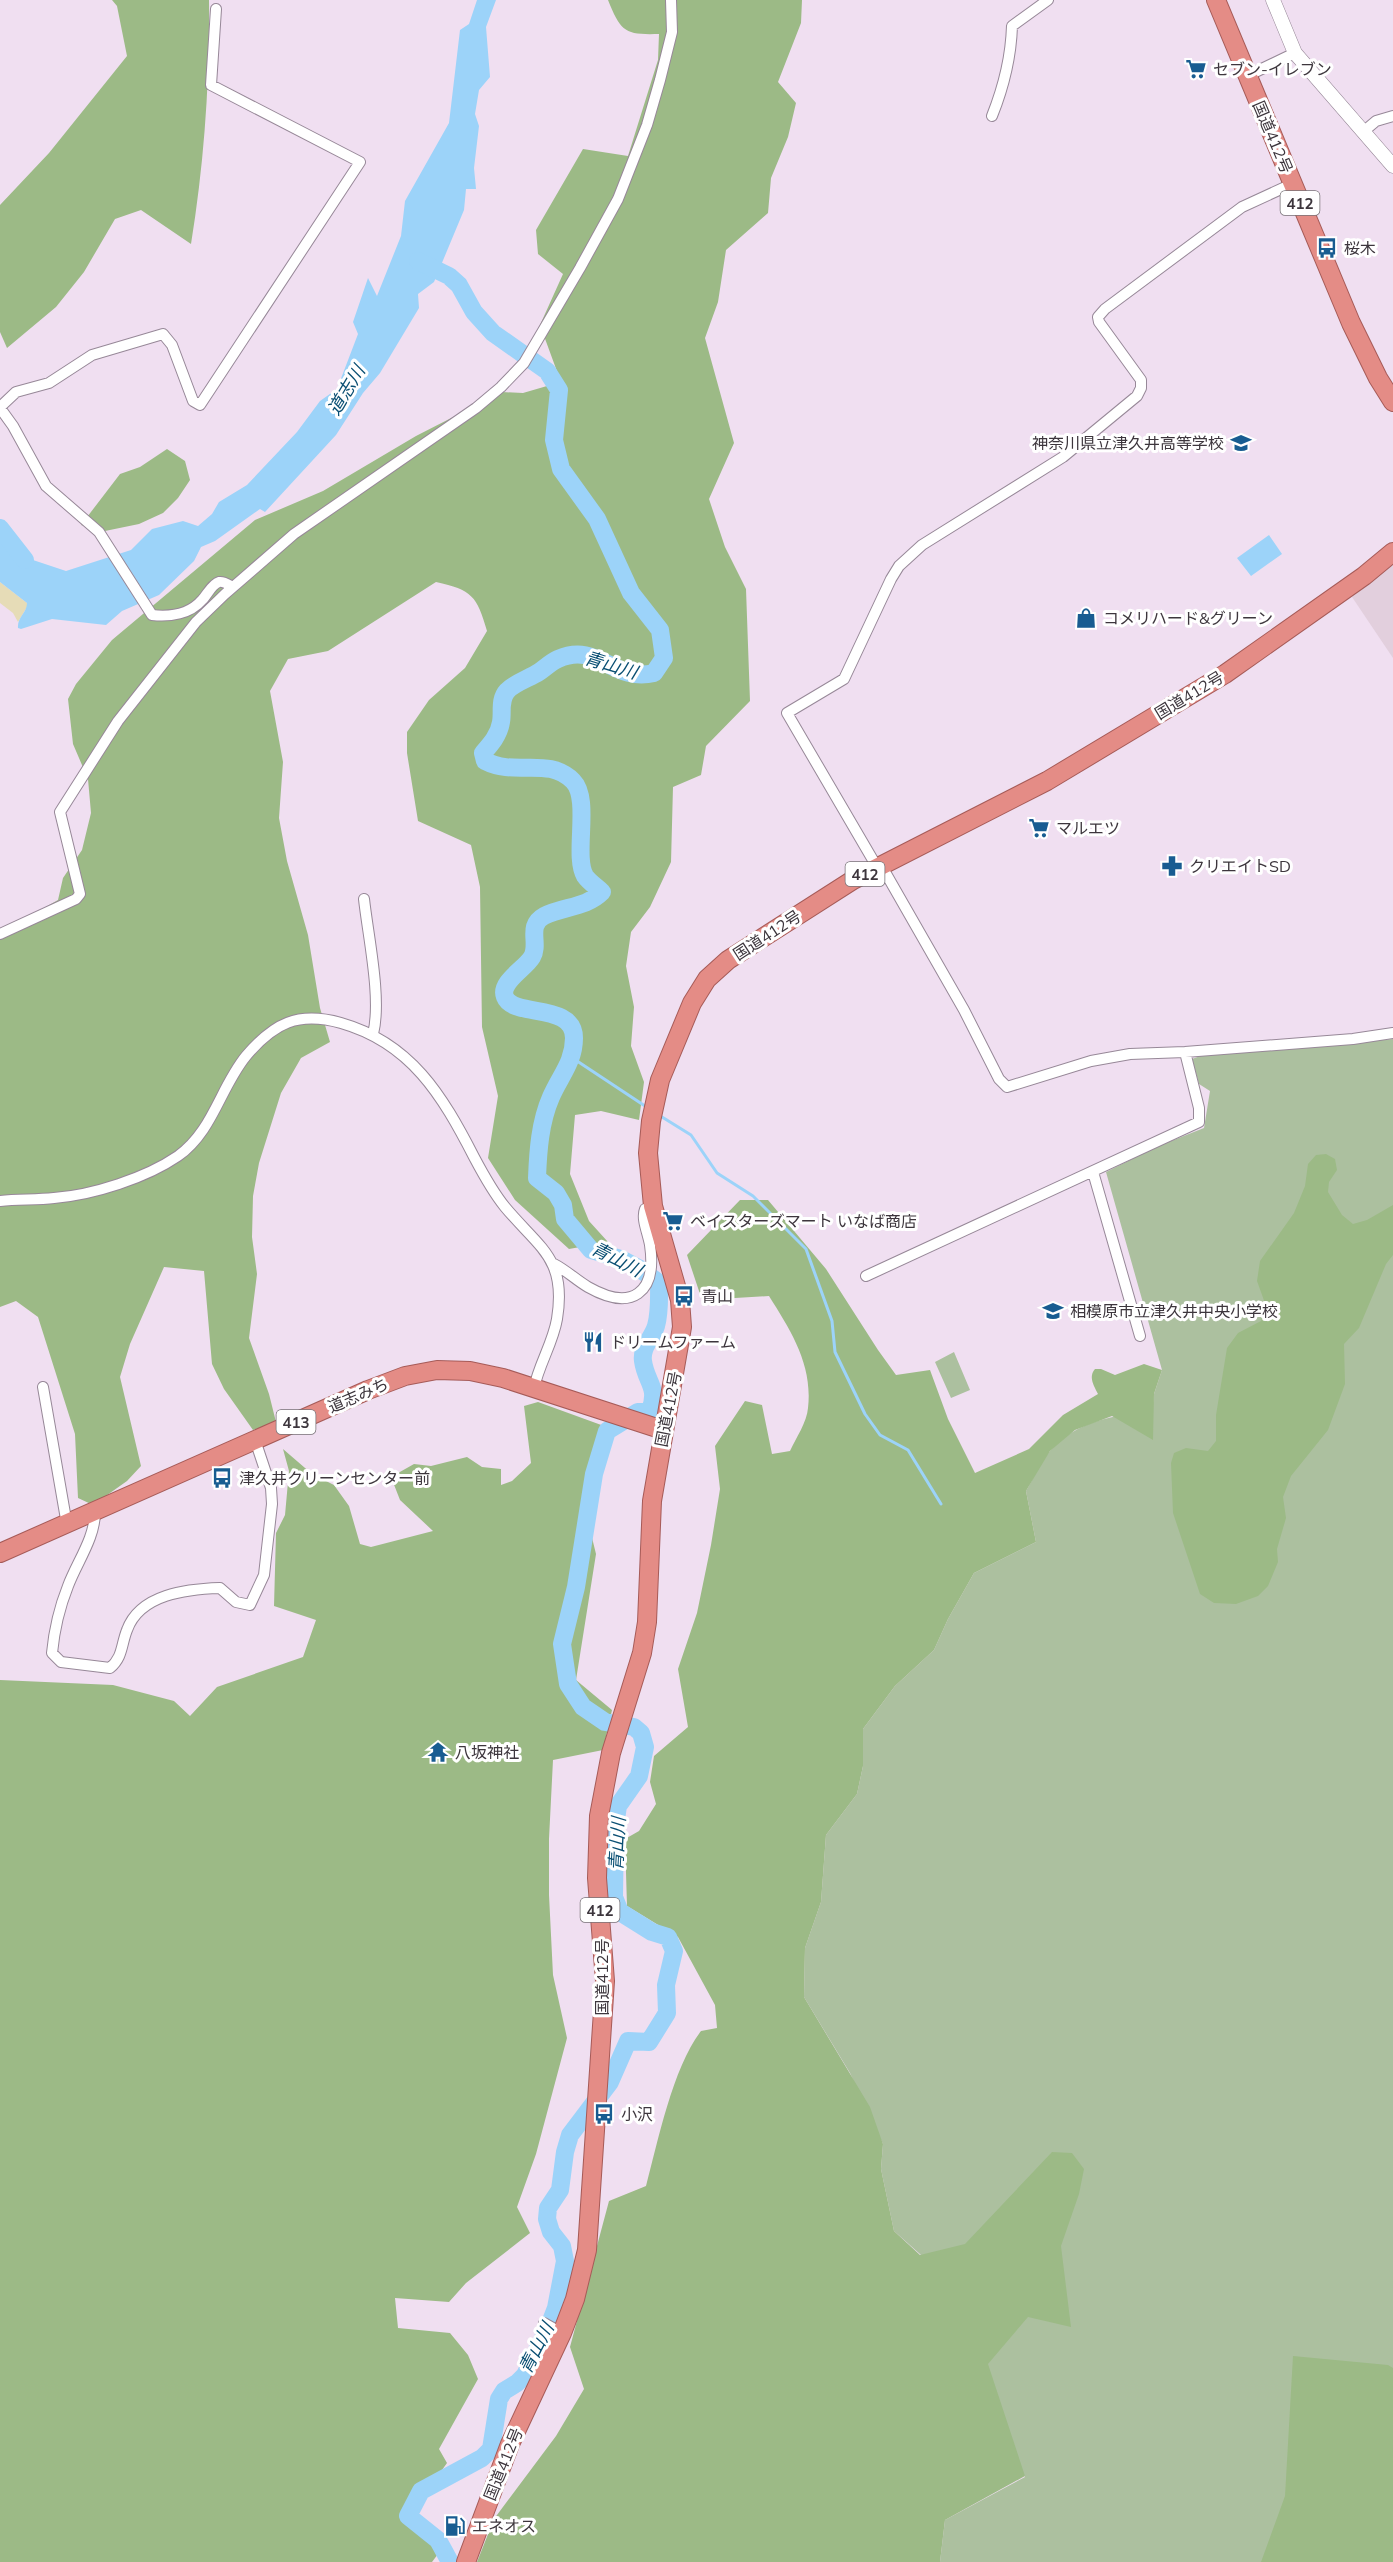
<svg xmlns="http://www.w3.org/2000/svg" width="1393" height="2562" viewBox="0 0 1393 2562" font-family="Mulish,'Noto Sans JP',sans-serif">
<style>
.industrial{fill:#e2cfdd}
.green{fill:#acc09f}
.forest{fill:#9cba86}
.sand{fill:#e6dcb7}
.water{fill:#9cd3f9}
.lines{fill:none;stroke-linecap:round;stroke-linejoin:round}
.stream{stroke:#9cd3f9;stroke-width:3}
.river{stroke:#9cd3f9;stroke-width:18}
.minor-casing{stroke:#978898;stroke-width:12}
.tertiary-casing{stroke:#978898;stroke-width:15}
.trunk-casing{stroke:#a65b58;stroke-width:20}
.minor{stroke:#fff;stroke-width:10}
.tertiary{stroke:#fff;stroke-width:14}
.trunk{stroke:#e48c86;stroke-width:18}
.labels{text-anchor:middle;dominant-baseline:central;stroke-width:6;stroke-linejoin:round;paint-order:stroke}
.shield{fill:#fff;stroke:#777277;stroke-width:1.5}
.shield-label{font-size:15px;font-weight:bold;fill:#3d363d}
.poi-label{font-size:16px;fill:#3d363d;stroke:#fff;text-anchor:start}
.street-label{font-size:16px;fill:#3d363d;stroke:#fff}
.water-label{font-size:18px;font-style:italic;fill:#0a4f73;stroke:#fff}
</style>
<rect width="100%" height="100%" fill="#f0dff1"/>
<path class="industrial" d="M 1392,565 L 1393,567 L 1393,658 L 1352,597 Z"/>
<path class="green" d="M 1393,1039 L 1393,2562 L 940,2562 L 945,2520 L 1025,2477 L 921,2255 L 894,2231 L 881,2169 L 883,2144 L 850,2073 L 804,1997 L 805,1948 L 821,1902 L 826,1835 L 857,1794 L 863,1766 L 863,1729 L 895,1686 L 934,1650 L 948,1619 L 974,1573 L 1036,1542 L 1026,1491 C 1034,1478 1040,1462 1050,1451 C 1075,1421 1116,1415 1152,1411 L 1154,1394 L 1162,1370 L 1106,1172 L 1156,1147 L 1204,1128 L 1210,1091 L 1199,1084 L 1192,1059 L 1203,1055 Z
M 954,1352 L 970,1390 L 951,1398 L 935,1362 Z"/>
<path class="forest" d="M 112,0 L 209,0 C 210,81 204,164 191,244 L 141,210 L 115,219 L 84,272 L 56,307 L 7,348 L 0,332 L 0,205 L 49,153 L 127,56 L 117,6 Z
M 608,0 L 802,0 L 801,23 L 778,82 L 796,103 L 788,137 L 771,178 L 768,213 L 726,250 L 718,302 L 705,338 L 734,443 L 709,499 L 725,547 L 746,589 L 750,701 L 706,746 L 701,775 L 673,787 L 671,862 L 650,907 L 631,932 L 626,966 L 634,1007 L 631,1046 L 644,1082 L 639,1120 L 601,1111 L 575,1115 L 570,1174 L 589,1221 L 608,1242 L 569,1249 L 515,1200 L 488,1158 L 498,1096 L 482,1027 L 480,887 L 471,845 L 418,821 L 407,753 L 407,732 L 429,700 L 465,668 L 487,631 C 477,596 472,590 436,582 L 328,651 L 288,659 L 270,691 L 283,762 L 279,818 L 287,861 L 308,935 L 320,1008 L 330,1042 L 301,1058 L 281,1093 L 259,1163 L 253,1196 L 252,1237 L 257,1274 L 249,1338 L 269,1394 L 276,1422 L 253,1430 L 224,1389 L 212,1364 L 204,1271 L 164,1267 L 130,1344 L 120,1377 L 141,1466 L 127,1481 L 93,1505 L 78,1498 L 75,1434 L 38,1317 L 16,1301 L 0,1307 L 0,933 L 58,900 L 63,878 L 82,850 L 91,813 L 88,779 L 73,744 L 68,699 L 76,684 L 112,640 L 255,520 L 323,491 L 416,436 L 502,392 L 523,393 L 547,386 L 566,396 L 540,325 L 563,274 L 538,254 L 536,230 L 583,149 L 628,156 L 658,60 L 659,34 C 625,35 621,32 608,0 Z
M 167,449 L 185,461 L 190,480 L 178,498 L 163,513 L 139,524 L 105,531 L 81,525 L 120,474 L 140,467 Z
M 1326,1154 L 1335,1159 L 1337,1170 L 1329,1182 L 1328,1192 L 1342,1215 L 1353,1224 L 1367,1220 L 1393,1205 L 1393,1255 L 1386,1264 L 1359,1328 L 1344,1344 L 1345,1384 L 1328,1430 L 1291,1476 L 1283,1497 L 1286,1518 L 1277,1549 L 1278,1562 L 1268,1586 L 1258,1596 L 1236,1604 L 1214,1603 L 1200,1594 L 1173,1513 L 1171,1463 L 1174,1453 L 1186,1448 L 1208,1451 L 1216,1441 L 1216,1415 L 1227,1348 L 1238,1333 L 1261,1321 L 1266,1306 L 1257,1281 L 1260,1261 L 1294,1213 L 1305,1186 L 1308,1164 L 1316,1155 Z
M 740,1200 L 768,1200 L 826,1269 L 878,1350 L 896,1375 L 930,1370 L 948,1419 L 975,1473 L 1029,1449 L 1063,1415 L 1098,1394 C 1094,1386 1088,1377 1095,1369 L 1101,1369 L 1115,1375 L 1144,1364 L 1162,1370 L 1154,1394 L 1153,1440 L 1112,1416 L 1075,1430 L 1050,1451 L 1026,1491 L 1036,1542 L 974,1573 L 948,1619 L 934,1650 L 895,1686 L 863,1729 L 863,1766 L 857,1794 L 826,1835 L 821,1902 L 805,1948 L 804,1997 L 870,2107 L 883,2144 L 881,2169 L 894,2231 L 920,2255 L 965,2244 L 1052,2152 L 1072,2153 L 1084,2169 L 1079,2194 L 1061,2246 L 1071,2327 L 1028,2317 L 988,2364 L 1025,2476 L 945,2520 L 940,2562 L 477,2562 L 494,2519 L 556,2436 L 584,2389 L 570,2347 L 609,2201 L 646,2186 C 658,2141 673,2067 701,2031 L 717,2028 L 715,2005 L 678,1937 L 627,1906 L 625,1839 L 639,1831 L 656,1804 L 650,1782 L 654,1756 L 688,1727 L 678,1669 L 697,1613 L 711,1545 L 720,1489 L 715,1446 L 745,1401 L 762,1405 L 772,1454 L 790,1451 C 796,1438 807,1422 808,1408 C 813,1365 791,1331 769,1296 L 702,1300 L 687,1255 Z
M 538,1402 L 604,1426 L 584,1505 L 596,1554 L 576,1680 L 612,1710 L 603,1750 L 553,1760 L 549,1839 L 549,1895 L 553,1975 L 567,2038 L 536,2154 L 517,2207 L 530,2233 L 466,2283 L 449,2302 L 395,2298 L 398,2328 L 450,2333 L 468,2355 L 478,2379 L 439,2449 L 447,2463 L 414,2509 L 418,2529 L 438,2554 L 432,2562 L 0,2562 L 0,1680 L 113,1685 L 174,1701 L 190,1716 L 217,1687 L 303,1657 L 316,1620 L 274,1606 L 276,1533 L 285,1515 L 289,1471 L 283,1449 L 312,1474 L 334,1485 L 349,1506 L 360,1544 L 371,1547 L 433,1531 L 400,1500 L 391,1477 L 414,1464 L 431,1466 L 467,1457 L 482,1467 L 501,1469 L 501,1485 L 512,1481 L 531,1463 L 524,1406 Z
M 1293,2356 L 1388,2365 L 1393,2368 L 1393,2562 L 1261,2562 L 1285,2496 Z"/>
<path class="sand" d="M 0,582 L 27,603 L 27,607 L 18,622 L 13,613 L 0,603 Z"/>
<path class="water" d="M 477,0 L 496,0 L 486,27 L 490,77 L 479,90 L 475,114 L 479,126 L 474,168 L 476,189 L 466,189 L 464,210 L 434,282 L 418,294 L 419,308 L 380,373 L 363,393 L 336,435 L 265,512 L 260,509 L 215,541 L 201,547 L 194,561 L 159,595 L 122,611 L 106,625 L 52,619 L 21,629 L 18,628 C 17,617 27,613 27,603 L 0,582 L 0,533 L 33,560 L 66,571 L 131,550 L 152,529 L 183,521 L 198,526 L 212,514 L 219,502 L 247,485 L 297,432 L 320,401 L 337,389 L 358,334 L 353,322 L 368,278 L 377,296 L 401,236 L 405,201 L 449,123 L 460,30 L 469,24 Z
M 1269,535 L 1282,554 L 1251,576 L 1237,558 Z"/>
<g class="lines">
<path class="stream" d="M 571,1057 L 645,1106
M 662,1117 L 691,1135 L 717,1173 L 753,1196 L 806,1249 L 832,1321 L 835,1352 L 865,1414 L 880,1435 L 908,1450 L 941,1504"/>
<path class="river" d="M 418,261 L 449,276 L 459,285 L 474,312 L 493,333 L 547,371 L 559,390 L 554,440 L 561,469 L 597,519 L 631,593 L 660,630 L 664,658 L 654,673 C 613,683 598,641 558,659 C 551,662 545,668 539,672 C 530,678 514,683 507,691 C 499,700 503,712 501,722 C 499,735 491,744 483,753 L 485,761 C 516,777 548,756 573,781 C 591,799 573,856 585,876 C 589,882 597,887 602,892 C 586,908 564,906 544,916 C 526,926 540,943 532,957 C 525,969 499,982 505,997 C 513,1018 574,1002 574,1038 C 574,1062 560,1076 551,1097 C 540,1122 538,1151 537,1178 L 556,1193 L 563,1205 L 565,1219 L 591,1250 L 621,1259 L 640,1269 L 659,1283 C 659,1298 660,1312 656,1326 C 652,1339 641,1347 643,1361 C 646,1383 659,1386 650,1411 L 638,1412 L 607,1431 L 594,1474 L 576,1587 L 562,1644 L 568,1684 L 583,1707 L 605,1722 L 634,1727 L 641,1733 L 645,1747 L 639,1776 L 618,1806 L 615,1826 L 614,1897 L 620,1912 L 652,1932 L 668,1937 L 674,1951 L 666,1985 L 667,2013 L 649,2042 L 628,2041 L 610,2082 L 570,2135 L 565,2152 L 560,2190 L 548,2208 L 547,2219 L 551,2232 L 562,2246 L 565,2261 L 556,2308 L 549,2326 L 525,2375 L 517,2383 L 504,2391 L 499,2399 L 491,2449 L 482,2458 L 421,2491 L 408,2516 L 438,2540 L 450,2562
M 0,528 L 25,560"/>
<g class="minor-casing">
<path id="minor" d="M 1247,76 L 1295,53
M 992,116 C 1004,86 1011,58 1012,26 L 1048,0
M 1363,132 L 1376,121 L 1393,116
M 0,407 L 16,392 L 49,383 L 92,355 L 163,334 L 172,345 L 193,401 L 200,405 L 360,162 L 211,85 L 216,9
M 0,408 L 13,426 L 46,486 L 99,532 L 152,615 C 170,617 190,614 202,600 C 207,595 212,584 219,582 C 224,581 229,585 233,587
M 881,865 L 964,1010 L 999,1079 L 1007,1087 L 1091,1061 L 1130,1054 L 1185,1052 L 1353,1039 L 1393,1033
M 877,867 L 787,713 L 844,679 L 891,579 L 899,566 L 922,545 L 1063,457 L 1137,396 L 1141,388 L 1141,380 L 1099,322 L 1098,317 L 1105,309 L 1242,207 L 1292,184
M 364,899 C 368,936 382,999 373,1034
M 0,934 L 76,899 L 80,894 L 60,812 L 118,721 L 196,622 L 225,594 L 294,534 L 476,408 L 501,387 L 524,363 L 580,268 L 618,199 L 647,125 L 660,80 L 672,32 L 671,0
M 1093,1172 L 1140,1336
M 0,1201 C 18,1199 36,1200 54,1198 C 93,1195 146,1178 178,1156 C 213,1131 220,1088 246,1056 C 274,1023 298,1011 341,1023 C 411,1043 442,1095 474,1157 C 483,1174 492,1191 505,1207 C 539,1248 567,1258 557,1319 C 553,1343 539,1364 534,1388
M 554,1264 C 566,1270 576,1280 588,1287 C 632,1312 657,1293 650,1245 C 648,1233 641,1219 645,1209 L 653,1206
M 866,1276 L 1199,1122 L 1199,1108 L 1185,1052
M 43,1387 L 67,1525
M 95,1512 C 95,1538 77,1562 68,1586 C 60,1606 54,1632 52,1653 L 61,1662 L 110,1668 C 123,1657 121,1645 127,1630 C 140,1594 187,1589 220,1588 L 236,1602 L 250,1605 L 264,1575 L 272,1504 L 271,1488 L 255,1440
M 544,2323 L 553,2328
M 525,2361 L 545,2370"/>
</g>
<g class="tertiary-casing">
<path id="tertiary" d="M 1273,0 L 1295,53 L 1393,166"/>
</g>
<g class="trunk-casing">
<path id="trunk" d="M 1216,0 L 1351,323 L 1378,378 L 1393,402
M 0,1553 L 368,1390 L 405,1376 L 437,1370 L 470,1371 L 503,1378 L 663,1430
M 466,2562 L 510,2444 L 562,2333 L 575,2299 L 587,2250 L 605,1981 L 597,1878 L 599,1816 L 611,1753 L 642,1653 L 647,1622 L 652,1501 L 682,1327 L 680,1300 L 653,1206 L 648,1153 L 651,1121 L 660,1080 L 692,1003 L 707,979 L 728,960 L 853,880 L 1047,781 L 1225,674 L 1364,576 L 1393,552"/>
</g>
<use href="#minor" class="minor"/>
<use href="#tertiary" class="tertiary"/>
<use href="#trunk" class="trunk"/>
</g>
<defs>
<g id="supermarket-bare" transform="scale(1.62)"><path d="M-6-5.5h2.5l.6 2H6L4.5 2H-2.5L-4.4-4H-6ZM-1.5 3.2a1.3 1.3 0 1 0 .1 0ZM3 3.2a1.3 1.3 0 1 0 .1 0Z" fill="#185c91" stroke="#fff" stroke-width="2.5" paint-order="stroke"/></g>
<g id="bus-bare" transform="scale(1.62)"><path d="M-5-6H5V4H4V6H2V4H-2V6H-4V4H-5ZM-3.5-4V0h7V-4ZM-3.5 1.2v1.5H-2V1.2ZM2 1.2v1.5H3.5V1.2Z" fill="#185c91" stroke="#fff" stroke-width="2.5" paint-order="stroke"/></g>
<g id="school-bare" transform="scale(1.62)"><path d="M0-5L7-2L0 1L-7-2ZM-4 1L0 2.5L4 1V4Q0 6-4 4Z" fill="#185c91" stroke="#fff" stroke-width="2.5" paint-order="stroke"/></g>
<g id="shop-bare" transform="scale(1.62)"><path d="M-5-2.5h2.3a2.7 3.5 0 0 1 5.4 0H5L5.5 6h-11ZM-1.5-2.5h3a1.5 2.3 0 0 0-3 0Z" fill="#185c91" stroke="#fff" stroke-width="2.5" paint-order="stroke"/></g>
<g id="pharmacy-bare" transform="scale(1.62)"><path d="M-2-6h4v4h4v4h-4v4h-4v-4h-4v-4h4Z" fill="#185c91" stroke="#fff" stroke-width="2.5" paint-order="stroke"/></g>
<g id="restaurant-bare" transform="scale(1.62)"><path d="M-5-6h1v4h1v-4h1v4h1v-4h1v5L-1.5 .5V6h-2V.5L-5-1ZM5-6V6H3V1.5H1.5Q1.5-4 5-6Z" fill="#185c91" stroke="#fff" stroke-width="2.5" paint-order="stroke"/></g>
<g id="temple-bare" transform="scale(1.62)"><path d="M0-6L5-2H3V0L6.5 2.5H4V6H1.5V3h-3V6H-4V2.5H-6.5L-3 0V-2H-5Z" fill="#185c91" stroke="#fff" stroke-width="2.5" paint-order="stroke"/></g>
<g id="fuel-bare" transform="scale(1.62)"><path d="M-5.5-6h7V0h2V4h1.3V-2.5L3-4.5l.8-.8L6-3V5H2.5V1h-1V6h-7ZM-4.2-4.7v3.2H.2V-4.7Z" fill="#185c91" stroke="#fff" stroke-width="2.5" paint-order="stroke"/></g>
</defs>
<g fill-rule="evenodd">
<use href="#supermarket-bare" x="1196" y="69"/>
<use href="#bus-bare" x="1327" y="248"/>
<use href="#school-bare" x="1241" y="443"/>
<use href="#shop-bare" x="1086" y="618"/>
<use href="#supermarket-bare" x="1039" y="828"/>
<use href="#pharmacy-bare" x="1172" y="866"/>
<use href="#supermarket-bare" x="673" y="1221"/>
<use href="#bus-bare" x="684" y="1296"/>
<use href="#school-bare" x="1053" y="1311"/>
<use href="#restaurant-bare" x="593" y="1342"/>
<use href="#bus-bare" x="222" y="1478"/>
<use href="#temple-bare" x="438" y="1752"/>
<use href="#bus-bare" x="604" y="2114"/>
<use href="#fuel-bare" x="455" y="2526"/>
</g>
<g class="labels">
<g class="shield">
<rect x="1280.5" y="191" width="39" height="24" rx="4.5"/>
<rect x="845.5" y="862" width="39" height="24" rx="4.5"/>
<rect x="276.5" y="1410" width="39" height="24" rx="4.5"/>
<rect x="580.5" y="1898" width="39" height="24" rx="4.5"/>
</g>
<g class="shield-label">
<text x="1300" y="203">412</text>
<text x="865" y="874">412</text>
<text x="296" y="1422">413</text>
<text x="600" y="1910">412</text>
</g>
<g class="poi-label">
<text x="1213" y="69">セブン-イレブン</text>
<text x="1344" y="248">桜木</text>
<text x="1224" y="443" text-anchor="end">神奈川県立津久井高等学校</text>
<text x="1103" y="618">コメリハード&amp;グリーン</text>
<text x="1056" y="828">マルエツ</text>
<text x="1189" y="866">クリエイトSD</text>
<text x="690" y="1221">ベイスターズマート いなば商店</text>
<text x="701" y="1296">青山</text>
<text x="1070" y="1311">相模原市立津久井中央小学校</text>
<text x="610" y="1342">ドリームファーム</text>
<text x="239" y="1478">津久井クリーンセンター前</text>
<text x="455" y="1752">八坂神社</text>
<text x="621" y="2114">小沢</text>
<text x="472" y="2526">エネオス</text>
</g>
<g class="street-label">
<text transform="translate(1273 137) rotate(67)">国道412号</text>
<text transform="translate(1189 695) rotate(-31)">国道412号</text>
<text transform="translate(767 935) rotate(-33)">国道412号</text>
<text transform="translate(358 1395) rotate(-23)">道志みち</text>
<text transform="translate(668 1409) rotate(-79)">国道412号</text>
<text transform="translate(602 1977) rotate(-90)">国道412号</text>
<text transform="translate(503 2464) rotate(-68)">国道412号</text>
</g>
<g class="water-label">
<text transform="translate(346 390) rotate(-59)">道志川</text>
<text transform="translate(611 665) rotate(17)">青山川</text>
<text transform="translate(617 1259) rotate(27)">青山川</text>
<text transform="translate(617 1844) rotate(-87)">青山川</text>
<text transform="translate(536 2348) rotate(-63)">青山川</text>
</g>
</g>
</svg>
